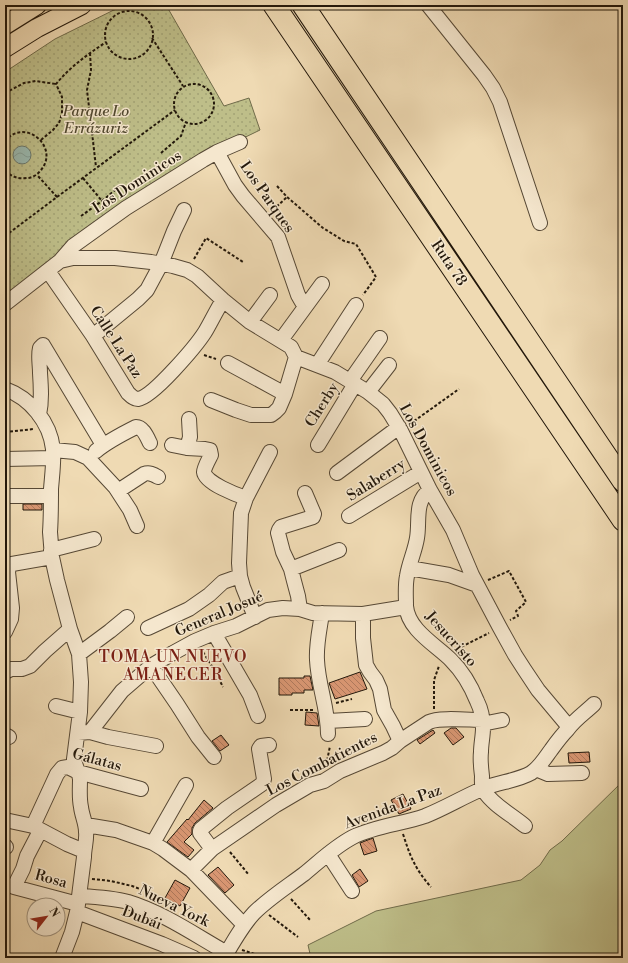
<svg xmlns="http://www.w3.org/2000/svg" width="628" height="963" viewBox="0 0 628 963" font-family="'Libre Bodoni',serif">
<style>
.grass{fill:#bebe89;stroke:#706b4a}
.park{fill:url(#park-dots);stroke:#706b4a}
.water{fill:url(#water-waves);stroke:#6a796f}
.building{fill:url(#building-back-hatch);stroke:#23180b}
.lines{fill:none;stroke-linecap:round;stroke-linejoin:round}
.minor-casing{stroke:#564835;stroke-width:16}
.major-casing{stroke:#23180b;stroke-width:20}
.highway-casing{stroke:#23180b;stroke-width:23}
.path{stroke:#23180b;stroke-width:2;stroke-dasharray:3 2;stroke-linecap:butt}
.minor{stroke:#f5e7ce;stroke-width:14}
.major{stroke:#efdab3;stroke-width:18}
.highway{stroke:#efdab3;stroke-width:21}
.labels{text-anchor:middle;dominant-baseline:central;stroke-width:3;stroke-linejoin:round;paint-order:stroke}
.park-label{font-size:15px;font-style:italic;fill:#524a31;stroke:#f5e7ce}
.street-label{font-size:15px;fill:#23180b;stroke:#f5e7ce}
.neighbourhood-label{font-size:16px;letter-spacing:1px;fill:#7a1f14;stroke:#f5e7ce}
</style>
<defs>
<pattern id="park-dots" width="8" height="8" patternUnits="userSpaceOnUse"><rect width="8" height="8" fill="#bebe89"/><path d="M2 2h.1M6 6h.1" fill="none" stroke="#a3a375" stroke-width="1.8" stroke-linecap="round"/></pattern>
<pattern id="water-waves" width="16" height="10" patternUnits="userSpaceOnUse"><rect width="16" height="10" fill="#9abab1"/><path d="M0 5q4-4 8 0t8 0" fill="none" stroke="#849f97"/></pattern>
<pattern id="building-back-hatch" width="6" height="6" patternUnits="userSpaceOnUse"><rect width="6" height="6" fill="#d89672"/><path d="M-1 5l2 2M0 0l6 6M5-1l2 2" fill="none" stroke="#af795c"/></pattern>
</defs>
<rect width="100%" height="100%" fill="#efdab3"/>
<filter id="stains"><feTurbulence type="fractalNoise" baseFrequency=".005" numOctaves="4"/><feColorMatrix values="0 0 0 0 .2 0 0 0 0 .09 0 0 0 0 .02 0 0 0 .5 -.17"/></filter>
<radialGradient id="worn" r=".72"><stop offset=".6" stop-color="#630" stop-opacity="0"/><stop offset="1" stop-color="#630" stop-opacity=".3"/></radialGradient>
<path class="grass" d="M 623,781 L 623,958 L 311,958 L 308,945 L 376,911 L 521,880 L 540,865 L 550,850 L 562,841 Z"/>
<path class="park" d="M 124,5 L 166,5 L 224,106 L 249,98 L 260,130 L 190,164 L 5,298 L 5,72 L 55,39 Z"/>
<path class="water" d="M13 155a9 9 0 1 1 18 0a9 9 0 1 1-18 0Z"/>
<path class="building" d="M 23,504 L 42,504 L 42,510 L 23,510 Z
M 360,672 L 367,689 L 335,699 L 329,683 Z
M 304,676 L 310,676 L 313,690 L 304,690 L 304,693 L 292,693 L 292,695 L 279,695 L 279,678 L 304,678 Z
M 306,712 L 317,713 L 319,726 L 305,725 Z
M 451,728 L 456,728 L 464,737 L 453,745 L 444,733 Z
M 433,730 L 435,733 L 420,744 L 417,740 Z
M 221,735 L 229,745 L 220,751 L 212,741 Z
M 589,752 L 590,762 L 569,763 L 568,753 Z
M 403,794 L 411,809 L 399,814 L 391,800 Z
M 204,800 L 213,808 L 195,823 L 192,828 L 192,834 L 184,842 L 194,850 L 188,857 L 167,842 L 187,819 L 188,820 Z
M 373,838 L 377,851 L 364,855 L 360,843 Z
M 218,867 L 234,885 L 225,893 L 208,875 Z
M 360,869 L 368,881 L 359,887 L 352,875 Z
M 175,880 L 190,888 L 180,906 L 165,898 Z"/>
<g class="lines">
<g class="minor-casing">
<path id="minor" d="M 428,5 L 484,75 L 493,88 L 500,102 L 540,223
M 217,152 L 235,185 L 243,196 L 278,237 L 298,295 L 302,302 L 306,306
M 60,261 L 73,246 L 126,208 L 203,160 L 217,152 L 240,142
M 48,271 L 93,336 L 128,393 C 131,396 134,399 138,399 C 153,397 196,346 205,332 C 211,322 216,311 223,300
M 5,304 L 60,261 L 73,258 L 115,258 L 151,262 L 173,266 L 187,270 L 197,276 L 223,300 L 250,322 L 291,347 L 296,357 L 335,372 L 368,392 L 383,404 L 390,413 L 401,431 L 430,490 L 453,530 L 472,575 L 499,626 L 515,655 L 524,669 L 538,690 L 569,727
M 250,322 L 270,295
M 93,336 L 138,299 L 147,290 L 161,264 L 174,231 L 184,210
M 281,340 L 322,284
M 228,363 L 285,394
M 317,365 L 356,305
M 350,381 L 380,338
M 5,389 C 30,398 50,422 53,449 C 54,462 52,476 51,489 C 51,503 51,518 50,532 L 52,557 L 57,580 L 70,629 L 79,654 L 81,682 L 80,712 L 74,759 C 75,766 79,772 80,779 C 80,789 79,798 81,807 C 82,816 86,823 86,832 C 87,840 84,848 84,857 L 77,912 L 72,932 L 62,958
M 368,392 L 389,365
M 211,400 L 236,410 L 251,415 L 271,415 L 275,412 L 279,408 L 285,394 L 296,357
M 39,415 C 42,401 41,387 40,373 C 40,364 38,356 40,348 L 43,345 L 103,445
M 172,445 L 187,448 L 205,449 L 210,450 L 211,455 C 209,459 204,468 204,472 C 205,483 237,495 246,498
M 318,445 L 355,384
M 187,448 L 190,437 L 189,419
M 53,450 L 75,452 L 88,458 L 115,487 L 130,510 L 137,526
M 96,451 C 108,441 122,434 136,427 C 143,427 147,437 150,443
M 5,459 L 53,458
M 337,473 L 399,427
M 430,490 C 414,501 420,521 417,538 C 415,551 409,563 407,576 C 405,585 406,596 406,606 C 408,630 436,645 451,660 C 463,672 471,686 477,701 C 481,709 483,719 483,728 C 483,736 481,744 481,752 C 480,760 481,768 482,776 C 482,781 481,787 484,791 C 493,805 512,815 525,826
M 118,491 L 144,474 C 149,472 153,474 158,477
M 5,496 L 51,496
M 349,516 L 421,472
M 51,550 L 94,539
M 409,568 L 449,575 L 477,585
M 291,569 L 339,550
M 300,609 L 298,596 L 294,581 L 291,569 L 283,552 L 278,533 L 279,530 L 281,527 L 313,517 L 314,514 L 305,493
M 322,613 C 320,628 316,644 317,660 C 318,685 328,708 328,734
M 363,614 L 363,638 L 366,665 L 370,672 L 376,680 L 380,689 L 384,710 L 393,726 L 400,741
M 255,617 L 243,587 L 240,576 L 239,563 L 241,513 L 246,498 L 270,452
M 148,628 L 189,609 L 209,595 L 223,582 L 240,576
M 5,632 L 11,619 L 12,608 L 8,572 L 9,567 L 12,564 L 52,557
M 214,633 L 250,695 L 258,716
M 79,654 L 110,631 L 127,617
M 151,666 L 177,704 L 198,737 L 214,757
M 5,672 L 11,669 L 22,669 L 30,666 L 45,651 L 70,629
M 56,706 L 80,712
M 328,721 L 365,719
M 482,724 L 502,720
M 90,732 L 108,737 L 156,746
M 78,733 L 90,732 L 122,691 L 151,666 L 173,653 L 195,641 L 214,633 L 236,626 L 268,610 L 283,608 L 300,609 L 313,613 L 363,614 L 406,607
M 5,735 L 9,737
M 536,769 L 548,774 L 582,773
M 5,820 L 33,826 L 67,844 L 84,851
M 86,825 L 116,830 L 153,843 L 163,849 L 191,870 L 244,925
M 33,826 L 57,774 L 62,768 L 68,767 L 78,772 L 141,789
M 40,831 L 27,856 L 23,869 L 14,887 L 78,904
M 153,843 L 186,785
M 5,846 L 6,847
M 212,849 L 200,833 L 200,831 L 201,829 L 227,808 L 262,784 L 264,779 L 259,749 L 261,746 L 269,745
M 328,854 L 352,891
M 191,870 L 212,849 L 276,805 L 310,785 L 324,781 L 340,771 L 383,753 L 392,748 L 400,741 L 429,722 C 439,717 469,720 482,720
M 80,896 C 96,897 113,898 128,902 C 164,913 195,935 227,953
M 77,912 L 162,944 L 194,958
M 224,958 C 233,942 242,926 254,913 C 269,898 288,886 304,874 C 320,861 334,847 353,837 C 375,826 402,824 425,816 C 445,808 463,797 482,789 C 498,782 517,781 531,773 C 540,767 545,758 551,750 C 556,743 562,735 568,729 C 575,719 586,712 594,704"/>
</g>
<g class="major-casing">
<path id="major" d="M 5,25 L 37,5
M 5,48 L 37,28 L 82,5"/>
</g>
<g class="highway-casing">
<path id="highway" d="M 274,5 L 623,520
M 303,5 L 623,481"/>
</g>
<path class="path" d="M105 35a24 24 0 1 1 48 0a24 24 0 1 1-48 0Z
M 152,38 L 183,86
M 90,53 L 91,70 L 87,90 L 96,167
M174 104a20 20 0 1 1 40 0a20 20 0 1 1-40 0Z
M 5,93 L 24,83 L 36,81 L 56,84
M 41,140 L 53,130 L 59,123 L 62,114 L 62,97 L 56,84 C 71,66 87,55 106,42
M 5,141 C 26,116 61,149 40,171 C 37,175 32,178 27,178 C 18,179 11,177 5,170
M 161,153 L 181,136 L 186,122
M 83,178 L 102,201 L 121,185
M 277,186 L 287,197 L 323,228 L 344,241 L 356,244 L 376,277 L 363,295
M 57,197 L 175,110
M 273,210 L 287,197
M 81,216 L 102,201
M 5,236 L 57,197 L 37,175
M 194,259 L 206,238 L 243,262
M 204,355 L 216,359
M 410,424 L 459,389
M 5,432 L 34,429
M 5,538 L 8,538 L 9,552
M 488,580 L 509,571 L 526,602 L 516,611 L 518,616 L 510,620
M 457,649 L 489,633
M 203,652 L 215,671 L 223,687
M 336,703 L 352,699
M 434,709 L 434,680 L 439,666
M 290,710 L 313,710
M 319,770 L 318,766 L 327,761 L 330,746
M 403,834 C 410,856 415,869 431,887
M 230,852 L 249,875
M 92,879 L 111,881 L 132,886 L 148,892
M 291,899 L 311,921
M 269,915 L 298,937
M 242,950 L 267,958"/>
<use href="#minor" class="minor"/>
<use href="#major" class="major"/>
<use href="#highway" class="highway"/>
</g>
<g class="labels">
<g class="park-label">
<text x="96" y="111">Parque Lo<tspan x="96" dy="17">Errázuriz</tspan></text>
</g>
<g class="street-label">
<text transform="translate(137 182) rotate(-33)">Los Dominicos</text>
<text transform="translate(267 197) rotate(55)">Los Parques</text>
<text transform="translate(449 263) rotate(56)">Ruta 78</text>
<text transform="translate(116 342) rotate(57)">Calle La Paz</text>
<text transform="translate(322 405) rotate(-58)">Cherby</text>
<text transform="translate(428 450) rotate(61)">Los Dominicos</text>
<text transform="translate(376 480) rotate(-32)">Salaberry</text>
<text transform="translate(219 614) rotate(-23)">General Josué</text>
<text transform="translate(451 639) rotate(48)">Jesucristo</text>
<text transform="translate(97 760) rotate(15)">Gálatas</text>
<text transform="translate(322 764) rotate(-27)">Los Combatientes</text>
<text transform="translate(393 807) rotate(-20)">Avenida La Paz</text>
<text transform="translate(51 879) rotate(15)">Rosa</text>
<text transform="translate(174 906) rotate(26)">Nueva York</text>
<text transform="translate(142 918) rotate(21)">Dubái</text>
</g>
<g class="neighbourhood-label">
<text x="173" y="657">TOMA UN NUEVO<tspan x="173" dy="18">AMANECER</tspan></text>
</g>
</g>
<rect width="628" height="963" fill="none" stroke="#efdab3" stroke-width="20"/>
<rect x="6" y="6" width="616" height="951" fill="none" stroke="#23180b" stroke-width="2"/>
<rect x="10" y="10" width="608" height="943" fill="none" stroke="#23180b"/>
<g transform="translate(46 917) rotate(59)"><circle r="19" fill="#f5e7ce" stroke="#a19480"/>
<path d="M0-3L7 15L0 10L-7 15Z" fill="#8f2418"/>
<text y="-6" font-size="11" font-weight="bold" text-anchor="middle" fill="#23180b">N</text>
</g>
<rect width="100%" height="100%" filter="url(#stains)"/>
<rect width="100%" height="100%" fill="url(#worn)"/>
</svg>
